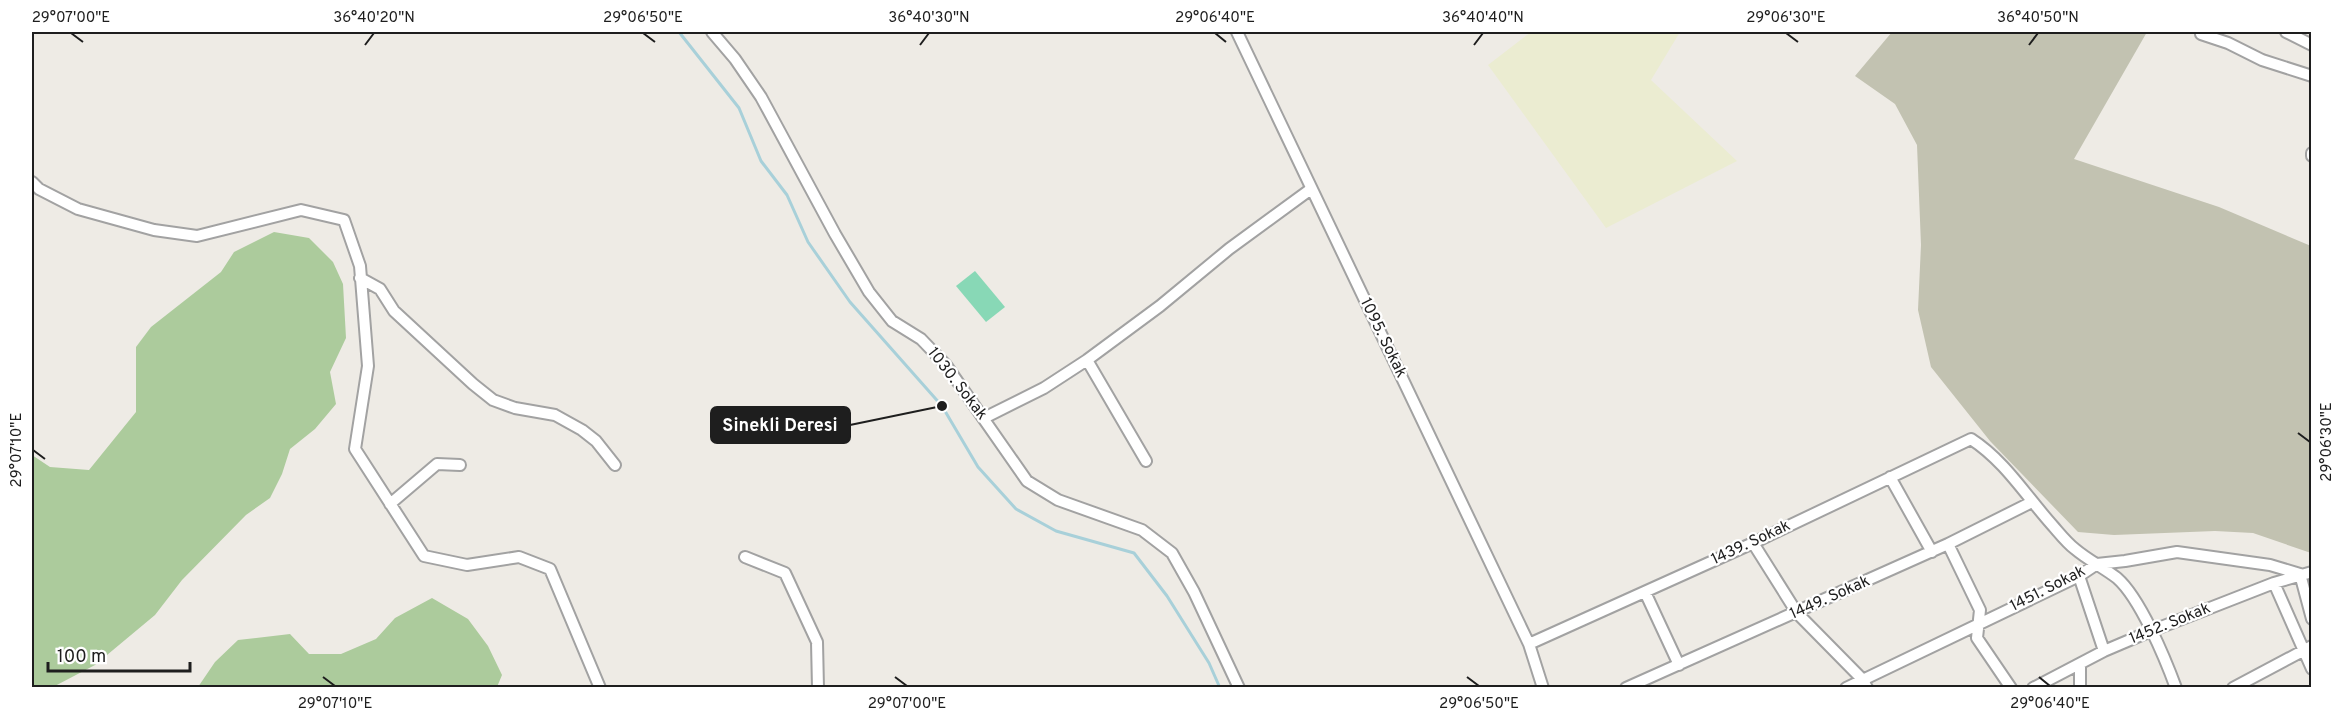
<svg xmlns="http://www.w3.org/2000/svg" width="2343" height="719" viewBox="0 0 2343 719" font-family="Overpass,sans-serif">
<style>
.construction{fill:#c2c2b1}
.farmland{fill:#ebecd1}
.forest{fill:#accb9c}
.pitch{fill:#88d8b6}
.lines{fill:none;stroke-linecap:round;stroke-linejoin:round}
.stream{stroke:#a8d0d9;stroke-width:3}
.minor-casing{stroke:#a2a2a2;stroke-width:14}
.minor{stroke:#fff;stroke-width:10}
.ticks{fill:none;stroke:#1e1e1e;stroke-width:2}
.labels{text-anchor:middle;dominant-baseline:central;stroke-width:4.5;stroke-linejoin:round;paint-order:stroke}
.street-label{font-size:16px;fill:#1e1e1e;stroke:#fff}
.leader{fill:none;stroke:#1e1e1e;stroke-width:2}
.callout-dot{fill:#1e1e1e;stroke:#fff;stroke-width:2}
.callout{fill:#1e1e1e;stroke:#1e1e1e;stroke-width:2}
.callout-label{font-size:18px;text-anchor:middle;font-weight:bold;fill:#fff}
.neatline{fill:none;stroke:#1e1e1e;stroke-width:2}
.ticks-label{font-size:15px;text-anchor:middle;fill:#1e1e1e}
</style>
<rect width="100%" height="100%" fill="#eeebe5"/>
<path class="construction" d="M 1892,32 L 2147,32 L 2074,159 L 2219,207 L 2311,246 L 2311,553 L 2253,533 L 2215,531 L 2114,535 L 2078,532 L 1990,441 L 1931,367 L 1918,310 L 1921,245 L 1917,145 L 1895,104 L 1855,76 Z"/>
<path class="farmland" d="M 1531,32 L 1680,32 L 1651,80 L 1737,161 L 1606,228 L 1488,65 Z"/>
<path class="forest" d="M 274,232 L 309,238 L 333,262 L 343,284 L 346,338 L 330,372 L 336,404 L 315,429 L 290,449 L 282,474 L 270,498 L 246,515 L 182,580 L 155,615 L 95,665 L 53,687 L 32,687 L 32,455 L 50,467 L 89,470 L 136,412 L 136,347 L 151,327 L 221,272 L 234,252 Z
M 432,598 L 468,619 L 488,646 L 502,675 L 497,687 L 198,687 L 215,662 L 238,640 L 290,634 L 309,654 L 341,654 L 376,639 L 395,618 Z"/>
<path class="pitch" d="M 975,271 L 1005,307 L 986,322 L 956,286 Z"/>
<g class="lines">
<path class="stream" d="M 679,32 L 739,108 L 761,161 L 787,195 L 808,242 L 850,302 L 942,406 L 978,467 L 1016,509 L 1056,531 L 1134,553 L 1167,596 L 1209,663 L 1220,688"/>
<g class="minor-casing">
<path id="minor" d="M 712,32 L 735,59 L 761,97 L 835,234 L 869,292 L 892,321 L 921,339 L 946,365 L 1027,481 L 1058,500 L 1142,530 L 1172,553 L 1194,592 L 1239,688
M 1237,32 L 1529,644 L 1543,688
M 2286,32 L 2312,45
M 2201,34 L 2228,43 L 2262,60 L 2312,76
M 2312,153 L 2312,156
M 32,182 L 39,189 L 78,209 L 154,230 L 197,236 L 301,210 L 344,220 L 360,266 L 368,366 L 355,449 L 424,556 L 467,565 L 519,557 L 550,569 L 600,688
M 360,278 L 380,289 L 394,311 L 473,384 L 493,400 L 515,408 L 555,415 L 582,430 L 596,441 L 615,465
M 1087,360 L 1146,461
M 984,418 L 1044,388 L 1087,360 L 1160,306 L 1229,249 L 1311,189
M 1890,477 L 1932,552
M 390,504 L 437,464 L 460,465
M 1753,543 L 1797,613 L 1863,680 L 1867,688
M 1948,544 L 1980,610 L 1977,638 L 2011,688
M 745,557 L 785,573 L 817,642 L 818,688
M 2079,576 L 2104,651
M 2274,583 L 2312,669
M 1645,592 L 1679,665
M 1529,644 L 1753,543 L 1971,439 C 2005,461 2026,496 2053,526 C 2060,534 2067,543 2075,549 C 2088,560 2104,568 2117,578 C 2140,598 2165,658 2176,688
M 2080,665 L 2080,688
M 1626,688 L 1948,544 L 2032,502
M 1846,688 L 2079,576 L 2097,564 L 2125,561 L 2177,552 L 2270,565 L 2300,574 L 2312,619
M 2033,688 L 2104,651 L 2151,631 L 2274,583 L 2312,572
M 2233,688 L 2312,646"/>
</g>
<use href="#minor" class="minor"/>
</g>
<path class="ticks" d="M 71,33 L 83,42M 643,33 L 655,42M 1215,33 L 1226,42M 1786,33 L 1798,42M 365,45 L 374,33M 920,45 L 929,33M 1474,45 L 1483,33M 2029,45 L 2038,33M 2298,433 L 2310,442M 33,450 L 45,459M 323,677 L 335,686M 895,677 L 907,686M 1467,677 L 1479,686M 2039,677 L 2050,686"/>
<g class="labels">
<g class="street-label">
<text transform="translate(1383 338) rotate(64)">1095. Sokak</text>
<text transform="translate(957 384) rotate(52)">1030. Sokak</text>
<text transform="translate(1751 543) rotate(-25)">1439. Sokak</text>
<text transform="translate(2048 589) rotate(-27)">1451. Sokak</text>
<text transform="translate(1830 598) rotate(-24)">1449. Sokak</text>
<text transform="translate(2170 624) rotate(-22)">1452. Sokak</text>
</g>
</g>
<path class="leader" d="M942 406L850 425"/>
<circle class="callout-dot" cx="942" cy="406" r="6"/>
<rect class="callout" x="711" y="407" width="139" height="36" rx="6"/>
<g class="callout-label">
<text x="780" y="431">Sinekli Deresi</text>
</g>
<rect width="2343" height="719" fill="none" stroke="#ffffff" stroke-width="66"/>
<path d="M48 662v9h142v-9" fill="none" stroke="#1e1e1e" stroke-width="3"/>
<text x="57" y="662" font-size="18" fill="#1e1e1e" stroke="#ffffff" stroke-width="4.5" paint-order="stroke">100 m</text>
<rect x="33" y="33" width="2277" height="653" class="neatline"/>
<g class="ticks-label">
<text x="71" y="22">29°07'00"E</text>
<text x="374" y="22">36°40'20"N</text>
<text x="643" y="22">29°06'50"E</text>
<text x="929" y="22">36°40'30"N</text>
<text x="1215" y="22">29°06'40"E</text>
<text x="1483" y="22">36°40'40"N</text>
<text x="1786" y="22">29°06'30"E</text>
<text x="2038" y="22">36°40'50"N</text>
<text transform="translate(2326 442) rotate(-90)" y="5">29°06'30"E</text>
<text transform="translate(16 450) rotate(-90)" y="5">29°07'10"E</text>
<text x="335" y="708">29°07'10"E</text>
<text x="907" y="708">29°07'00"E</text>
<text x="1479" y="708">29°06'50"E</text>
<text x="2050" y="708">29°06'40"E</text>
</g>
</svg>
